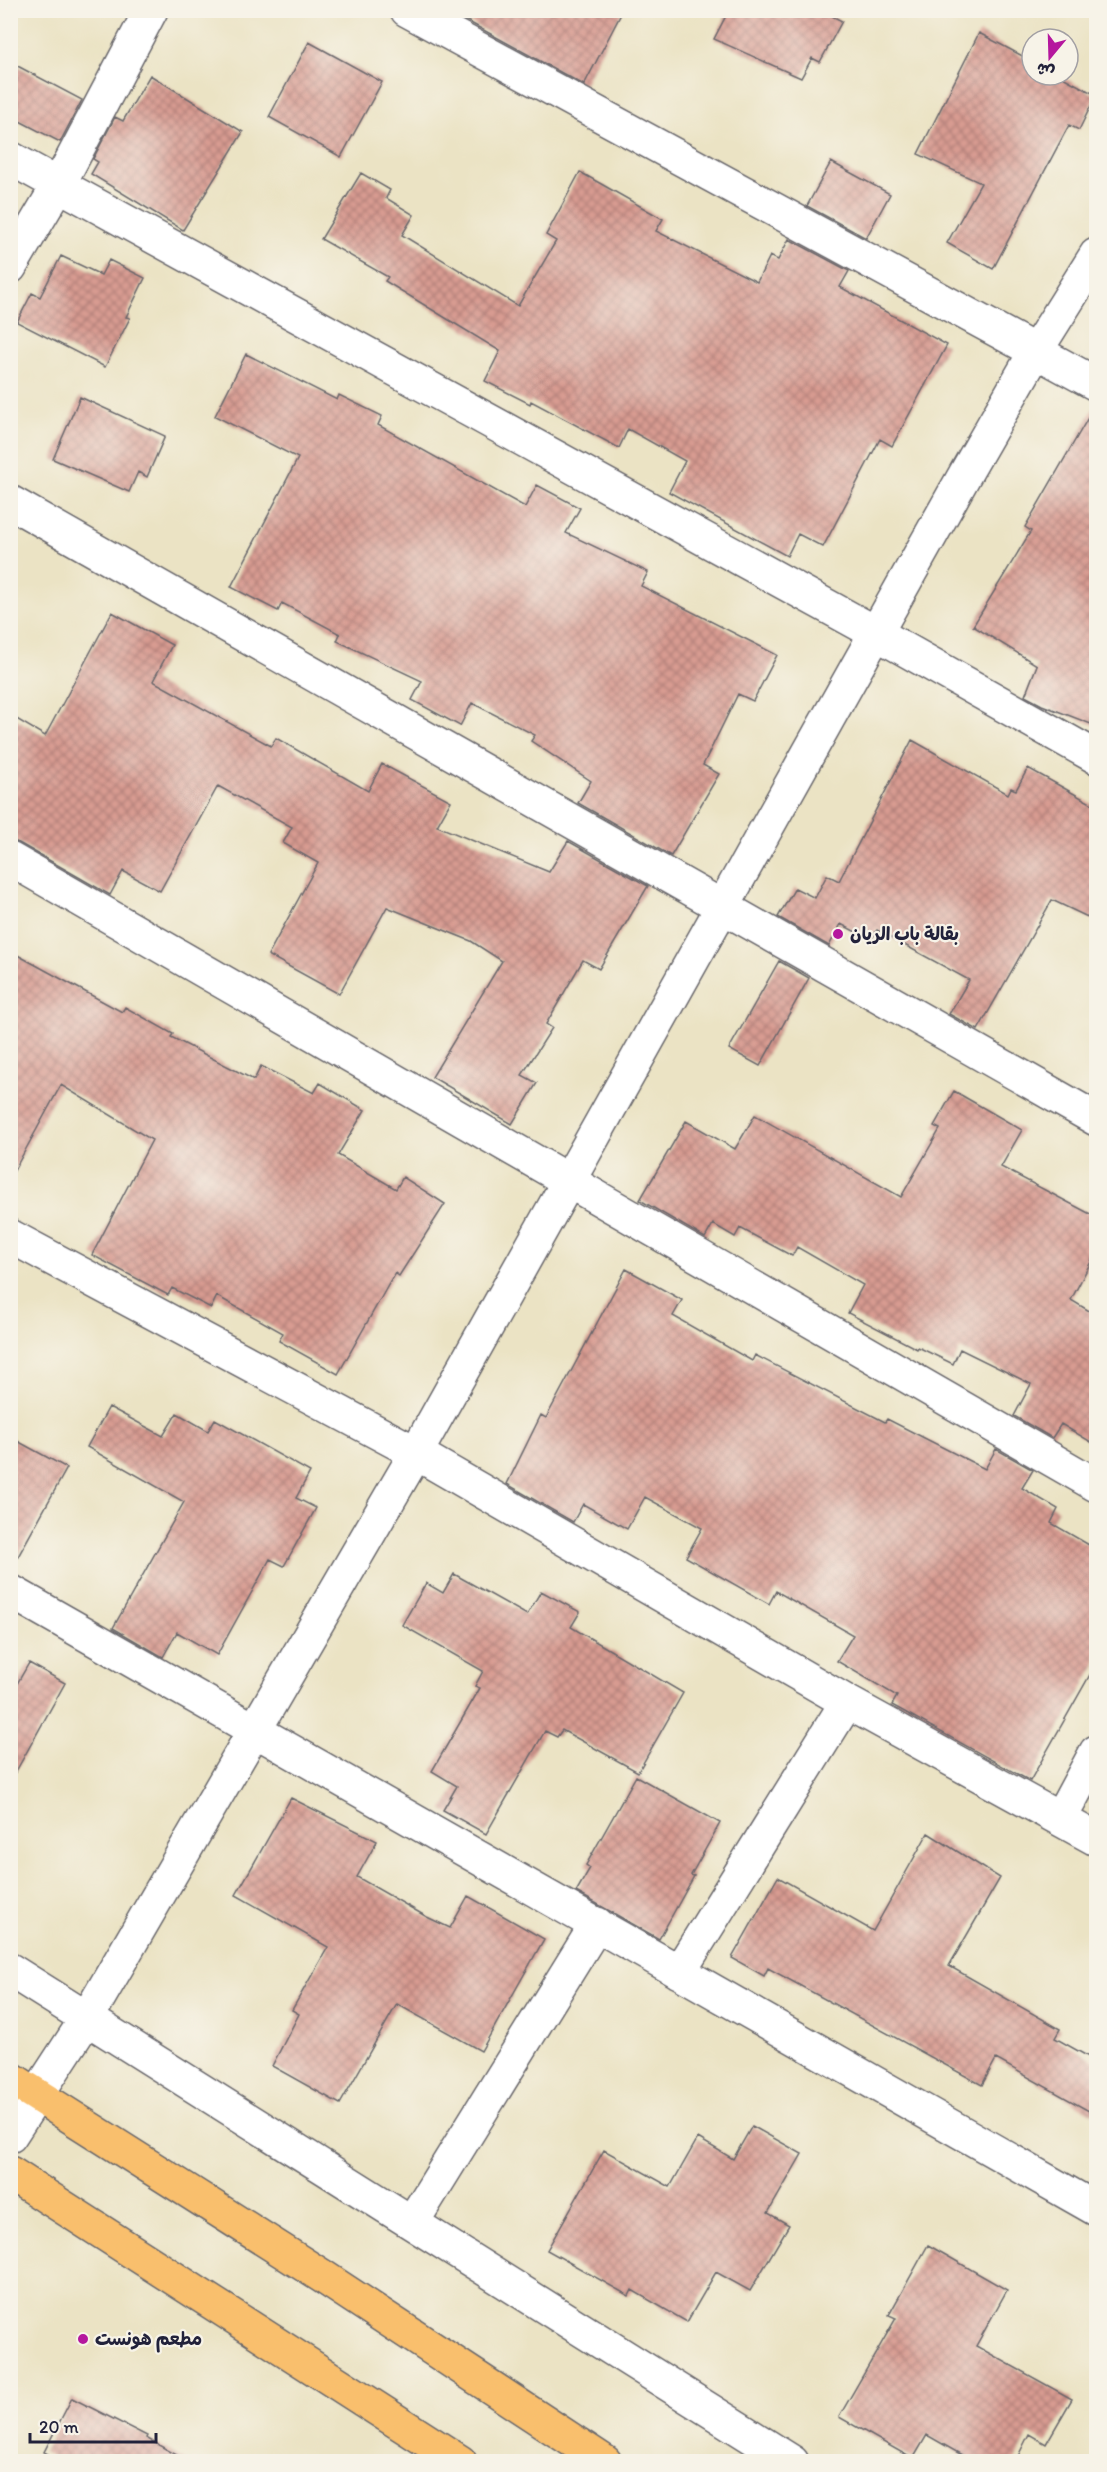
<svg xmlns="http://www.w3.org/2000/svg" width="1107" height="2472" viewBox="0 0 1107 2472" font-family="Itim,'Playpen Sans Arabic',sans-serif">
<style>
.building{fill:url(#building-cross-hatch)}
.lines{fill:none;stroke-linecap:round;stroke-linejoin:round}
.minor-casing{stroke:#68666b;stroke-width:36}
.major-casing{stroke:#68666b;stroke-width:36}
.minor{stroke:#fff;stroke-width:33}
.major{stroke:#f9bf6d;stroke-width:33}
.poi-dot{fill:#b5179e;stroke:#f7f3e8;stroke-width:2}
.labels{text-anchor:middle;dominant-baseline:central;stroke-width:4.5;stroke-linejoin:round;paint-order:stroke}
.poi-label{font-size:18px;font-weight:bold;fill:#22223b;stroke:#f7f3e8;text-anchor:start}
</style>
<defs>
<pattern id="building-cross-hatch" width="8" height="8" patternUnits="userSpaceOnUse" patternTransform="scale(1.5)"><rect width="8" height="8" fill="#d89b91"/><path d="M0 0l8 8M0 8l8-8" fill="none" stroke="#af7e78"/></pattern>
</defs>
<rect width="100%" height="100%" fill="#f7f3e8"/>
<filter id="ink" filterUnits="userSpaceOnUse"><feTurbulence type="fractalNoise" baseFrequency=".0167" numOctaves="2"/><feDisplacementMap in="SourceGraphic" scale="12" xChannelSelector="R" yChannelSelector="G"/><feConvolveMatrix kernelMatrix="1 2 1 2 8 2 1 2 1" color-interpolation-filters="sRGB"/></filter>
<filter id="wash" filterUnits="userSpaceOnUse"><feTurbulence type="fractalNoise" baseFrequency=".008" numOctaves="4" result="noise"/><feDisplacementMap in="SourceGraphic" scale="24" xChannelSelector="R" yChannelSelector="G"/><feGaussianBlur stdDeviation="1.35" result="paint"/><feColorMatrix in="noise" values="0 0 0 0 0 0 0 0 0 0 0 0 0 0 0 0 0 1.4 0 .05"/><feComposite in="paint" operator="in"/></filter>
<g filter="url(#wash)">
<rect width="100%" height="100%" fill="#ebe3c4"/>
<g id="blocks">
<path class="building" d="M 447,10 L 623,10 L 584,85 Z
M 729,10 L 820,10 L 842,21 L 820,62 L 812,58 L 801,78 L 714,39 Z
M 979,33 L 1032,61 L 1032,75 L 1059,75 L 1096,95 L 1079,130 L 1069,125 L 993,269 L 947,243 L 981,183 L 918,154 Z
M 309,42 L 382,82 L 341,157 L 269,117 Z
M 10,62 L 82,100 L 60,142 L 10,116 Z
M 150,75 L 243,132 L 183,230 L 91,174 L 98,162 L 93,159 L 115,117 L 123,121 Z
M 831,162 L 890,194 L 866,238 L 807,206 Z
M 580,172 L 663,219 L 656,231 L 757,282 L 770,256 L 778,260 L 789,239 L 849,271 L 840,287 L 947,345 L 892,446 L 880,439 L 823,547 L 798,534 L 787,556 L 669,492 L 685,461 L 628,429 L 619,448 L 531,401 L 530,404 L 485,381 L 500,351 L 385,281 L 388,277 L 321,239 L 361,173 L 390,190 L 386,198 L 414,215 L 402,235 L 518,306 L 556,241 L 546,235 Z
M 61,256 L 101,275 L 109,260 L 145,278 L 126,317 L 130,318 L 105,367 L 17,322 L 32,293 L 40,297 Z
M 246,354 L 337,400 L 339,395 L 382,416 L 378,425 L 525,507 L 537,485 L 580,508 L 566,533 L 648,572 L 641,586 L 777,655 L 753,701 L 738,694 L 703,765 L 719,774 L 671,856 L 578,803 L 591,781 L 531,741 L 535,735 L 472,703 L 460,726 L 412,700 L 422,681 L 337,641 L 340,634 L 282,603 L 278,611 L 231,587 L 298,458 L 215,416 Z
M 80,397 L 165,436 L 147,477 L 138,472 L 129,492 L 53,459 Z
M 1096,404 L 1096,726 L 1042,705 L 1025,696 L 1037,665 L 973,626 L 1031,531 L 1025,527 Z
M 112,612 L 172,645 L 153,681 L 271,746 L 276,738 L 368,791 L 382,764 L 451,801 L 437,826 L 549,872 L 568,841 L 648,886 L 599,969 L 583,960 L 546,1024 L 552,1028 L 522,1075 L 537,1083 L 512,1124 L 432,1077 L 502,961 L 471,941 L 387,907 L 339,994 L 268,955 L 318,863 L 283,843 L 292,827 L 218,786 L 160,891 L 123,871 L 110,895 L 19,843 L 10,840 L 10,715 L 45,736 Z
M 912,740 L 1008,794 L 1011,788 L 1016,790 L 1028,768 L 1096,806 L 1096,921 L 1052,900 L 978,1030 L 949,1014 L 969,980 L 877,930 L 871,940 L 841,924 L 829,946 L 778,917 L 795,888 L 815,898 L 827,875 L 839,881 Z
M 10,951 L 122,1012 L 125,1007 L 173,1034 L 171,1037 L 254,1080 L 261,1066 L 314,1093 L 320,1083 L 365,1110 L 338,1155 L 396,1189 L 403,1177 L 445,1204 L 399,1276 L 395,1273 L 338,1374 L 279,1341 L 283,1333 L 217,1296 L 211,1308 L 172,1288 L 168,1295 L 92,1255 L 152,1140 L 61,1085 L 10,1178 Z
M 779,961 L 809,978 L 760,1066 L 729,1049 Z
M 954,1091 L 1022,1130 L 1001,1167 L 1096,1217 L 1096,1252 L 1071,1300 L 1096,1315 L 1096,1445 L 1061,1424 L 1052,1438 L 1014,1416 L 1031,1384 L 960,1349 L 953,1364 L 918,1347 L 917,1349 L 848,1313 L 863,1285 L 797,1247 L 792,1256 L 740,1228 L 735,1237 L 713,1224 L 705,1238 L 640,1200 L 686,1121 L 735,1149 L 755,1115 L 901,1197 L 940,1129 L 934,1126 Z
M 626,1269 L 682,1300 L 673,1316 L 752,1361 L 755,1355 L 885,1422 L 887,1419 L 985,1469 L 996,1449 L 1033,1470 L 1022,1488 L 1058,1509 L 1051,1523 L 1096,1549 L 1096,1664 L 1030,1781 L 892,1705 L 897,1696 L 837,1661 L 853,1635 L 776,1591 L 769,1604 L 686,1557 L 702,1528 L 645,1497 L 627,1529 L 583,1504 L 573,1522 L 507,1484 L 541,1415 L 546,1418 Z
M 109,1407 L 163,1436 L 177,1413 L 208,1431 L 215,1419 L 310,1472 L 296,1498 L 316,1508 L 284,1566 L 270,1559 L 217,1655 L 177,1632 L 163,1657 L 113,1628 L 184,1502 L 87,1447 Z
M 10,1437 L 67,1468 L 10,1571 Z
M 454,1574 L 527,1615 L 541,1591 L 580,1612 L 571,1627 L 683,1693 L 638,1772 L 562,1730 L 557,1737 L 545,1731 L 486,1834 L 443,1810 L 457,1786 L 432,1771 L 480,1688 L 475,1686 L 483,1671 L 402,1625 L 426,1583 L 443,1593 Z
M 29,1663 L 65,1683 L 10,1782 L 10,1696 Z
M 636,1776 L 720,1823 L 691,1875 L 694,1876 L 659,1939 L 576,1892 L 590,1868 L 586,1865 Z
M 291,1798 L 377,1841 L 357,1877 L 427,1917 L 450,1928 L 468,1896 L 544,1939 L 481,2051 L 397,2004 L 340,2104 L 272,2066 L 299,2014 L 292,2010 L 328,1947 L 236,1895 Z
M 928,1833 L 1000,1878 L 949,1966 L 1060,2029 L 1055,2038 L 1096,2061 L 1096,2115 L 996,2059 L 982,2085 L 768,1968 L 764,1976 L 732,1958 L 778,1877 L 873,1931 Z
M 752,2126 L 802,2154 L 768,2213 L 789,2225 L 750,2291 L 716,2272 L 687,2322 L 632,2290 L 629,2296 L 547,2250 L 604,2150 L 670,2187 L 698,2138 L 733,2159 Z
M 928,2245 L 1007,2290 L 976,2346 L 1072,2399 L 1046,2444 L 1029,2434 L 1015,2462 L 974,2462 L 927,2435 L 913,2459 L 839,2417 L 896,2318 L 889,2315 Z
M 72,2398 L 147,2436 L 146,2438 L 189,2462 L 62,2462 L 44,2452 Z"/>
</g>
</g>
<g filter="url(#ink)">
<use href="#blocks" fill-opacity="0" stroke="#68666b" stroke-width="1.5"/>
<g class="lines">
<g class="minor-casing">
<path id="minor" d="M 407,10 L 1096,384
M 10,158 L 876,633 L 1096,757
M 10,267 L 58,186 L 151,10
M 10,502 L 1096,1119
M 10,859 L 1096,1485
M 10,1236 L 416,1453 L 847,1702 L 1096,1839
M 10,1591 L 1096,2209
M 1060,1819 L 1096,1752
M 10,1970 L 792,2462
M 679,1972 L 847,1702
M 10,2136 L 87,2018 L 416,1453 L 968,469 L 1037,349 L 1096,255
M 413,2221 L 597,1924"/>
</g>
<g class="major-casing">
<path id="major" d="M 10,2078 L 322,2276 L 605,2462
M 10,2173 L 460,2462"/>
</g>
<use href="#minor" class="minor"/>
<use href="#major" class="major"/>
</g>
</g>
<g class="poi-dot">
<circle cx="838" cy="934" r="6"/>
<circle cx="83" cy="2339" r="6"/>
</g>
<g class="labels">
<g class="poi-label">
<text x="850" y="934">بقالة باب الريان</text>
<text x="95" y="2339">مطعم هونست</text>
</g>
</g>
<rect width="1107" height="2472" fill="none" stroke="#f7f3e8" stroke-width="36"/>
<g transform="translate(1050 57) rotate(199)"><circle r="28" fill="#f7f3e8" stroke="#a29fa3" stroke-width="1.5"/>
<path d="M0-4.5L10 22L0 15L-10 22Z" fill="#b5179e"/>
<text y="-9" font-size="16" font-weight="bold" text-anchor="middle" fill="#22223b">ش</text>
</g>
<path d="M30 2433v9h126v-9" fill="none" stroke="#22223b" stroke-width="3"/>
<text x="39" y="2433" font-size="18" fill="#22223b" stroke="#f7f3e8" stroke-width="4.5" paint-order="stroke">20 m</text>
</svg>
